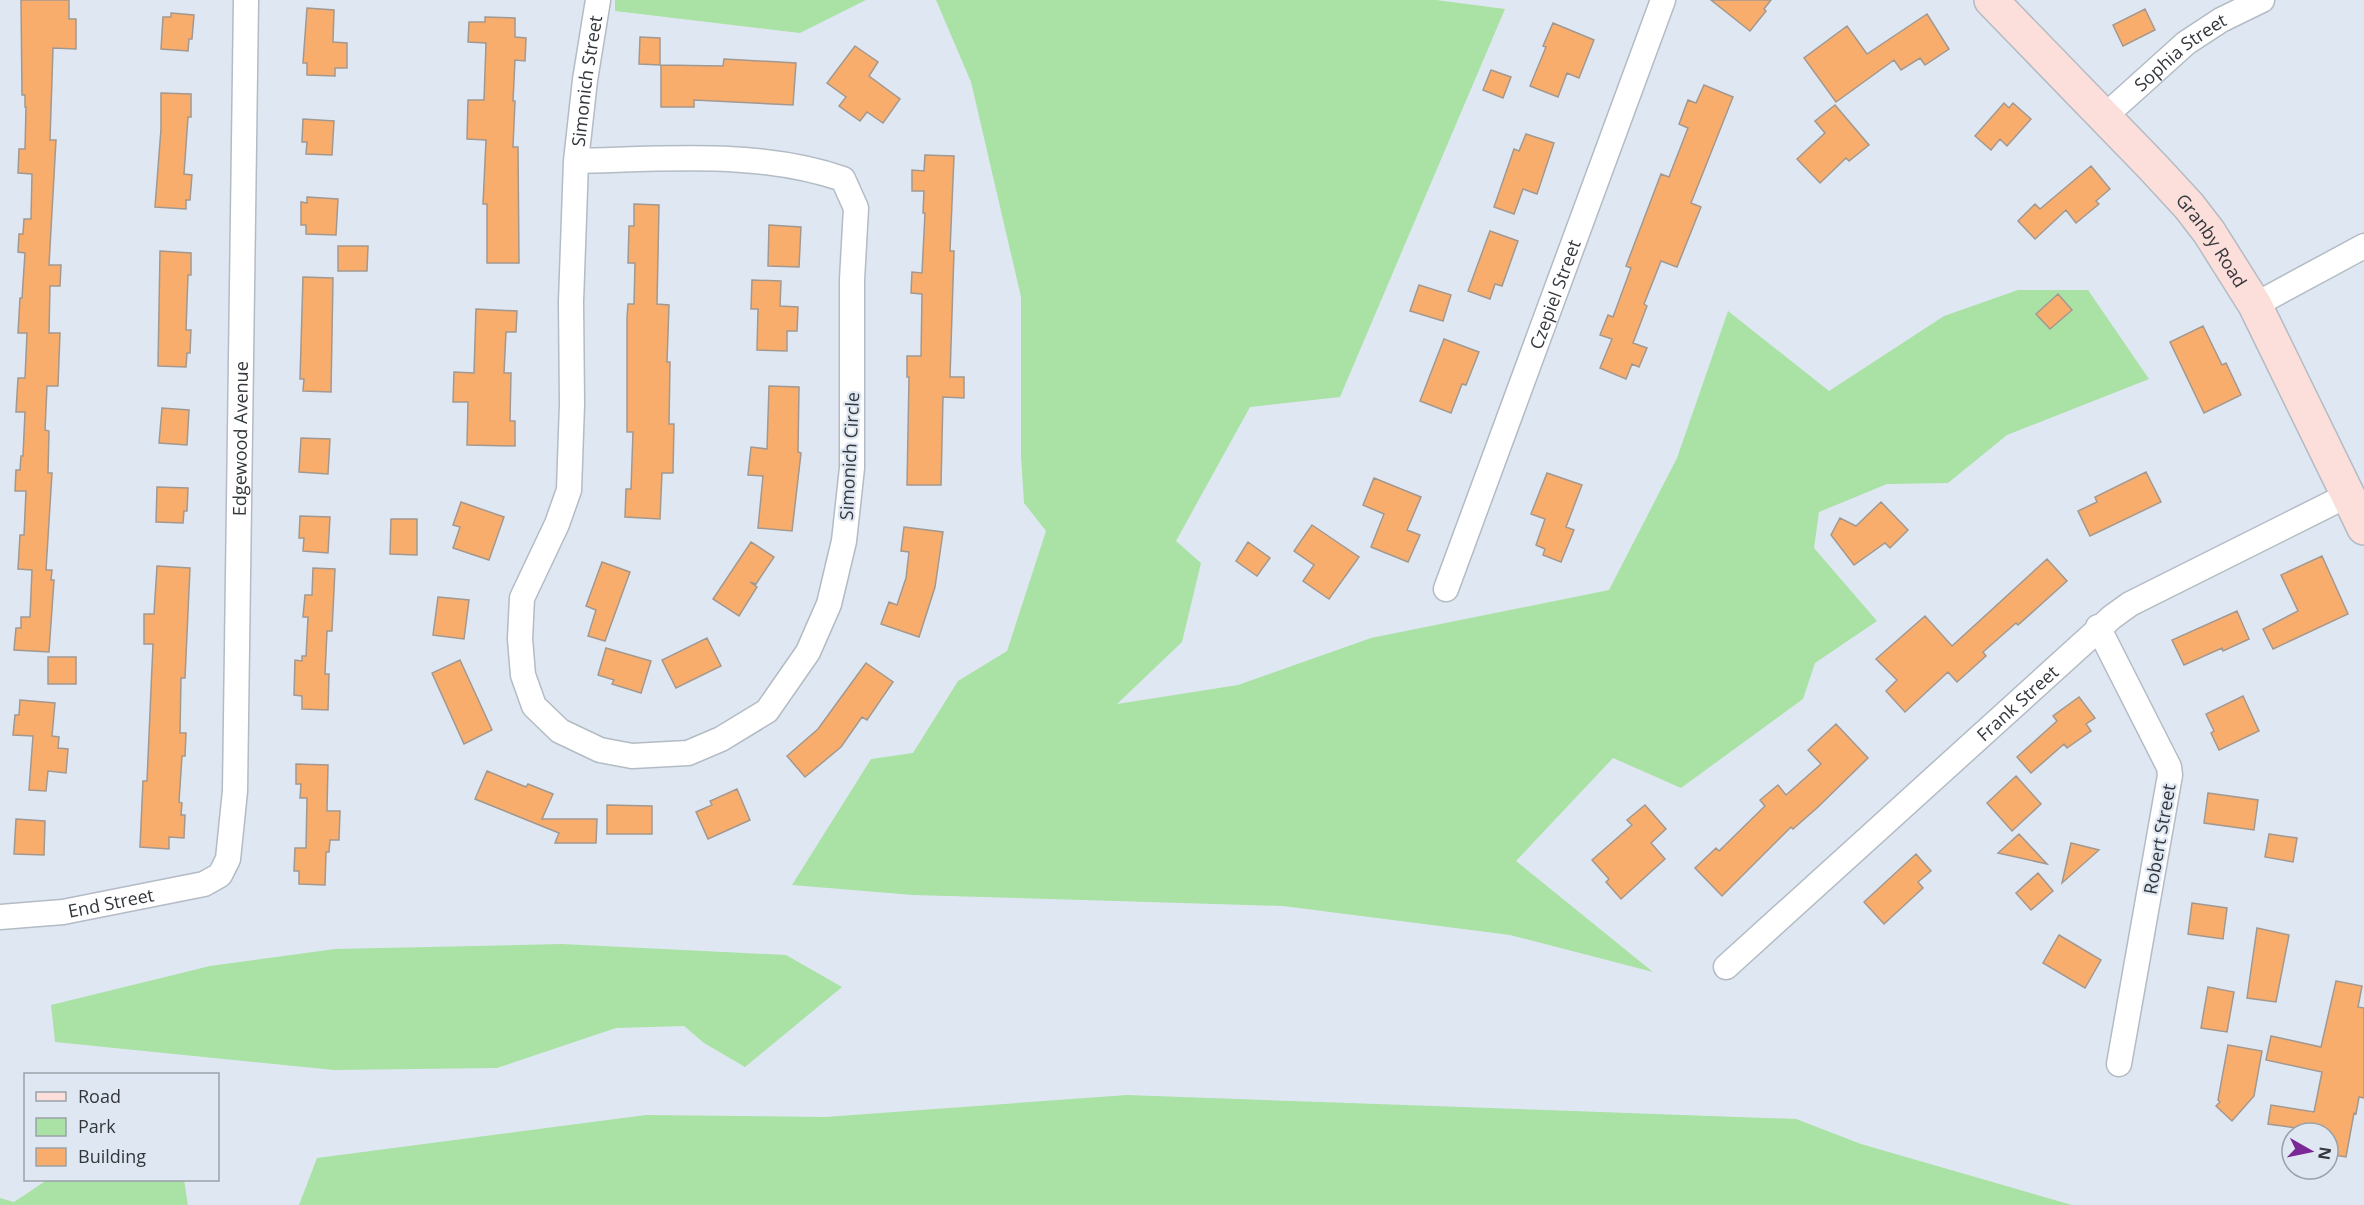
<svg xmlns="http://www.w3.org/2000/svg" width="2364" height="1205" viewBox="0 0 2364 1205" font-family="'Open Sans',sans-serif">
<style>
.green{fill:#aae1a4}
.building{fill:#f9ad6d;stroke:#a29890;stroke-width:1.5}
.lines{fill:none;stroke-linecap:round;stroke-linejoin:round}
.street-casing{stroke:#b3bbc4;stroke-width:27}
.secondary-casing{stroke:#b3bbc4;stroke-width:36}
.street{stroke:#fff;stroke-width:24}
.secondary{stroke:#fcdedb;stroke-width:33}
.labels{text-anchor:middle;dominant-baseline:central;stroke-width:4.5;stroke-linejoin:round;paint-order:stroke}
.street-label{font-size:18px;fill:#33373b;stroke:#dfe8f2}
</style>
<rect width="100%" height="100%" fill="#dfe8f2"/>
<path class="green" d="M 615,0 L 866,0 L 800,33 L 615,11 Z
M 936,0 L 1436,0 L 1505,9 L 1340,397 L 1250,407 L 1176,541 L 1201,563 L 1182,642 L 1117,704 L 1238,685 L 1371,638 L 1609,590 L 1677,458 L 1728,311 L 1829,391 L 1944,316 L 2018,290 L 2088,290 L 2149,379 L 2007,435 L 1948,483 L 1887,484 L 1819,512 L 1814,548 L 1877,621 L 1815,663 L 1803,699 L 1681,788 L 1613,758 L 1516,861 L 1653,972 L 1510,935 L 1283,906 L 913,895 L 792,885 L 871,759 L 913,753 L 958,681 L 1007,651 L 1046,531 L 1024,503 L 1021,456 L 1021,297 L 971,82 Z
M 562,944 L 786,955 L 842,987 L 745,1067 L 704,1043 L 684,1026 L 616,1028 L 497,1068 L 334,1070 L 55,1042 L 51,1005 L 210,966 L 335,949 Z
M 1127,1095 L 1796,1119 L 1861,1144 L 2072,1205 L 299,1205 L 317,1158 L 646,1115 L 825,1117 Z
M 47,1180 L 184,1180 L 188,1205 L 0,1205 L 0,1198 L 14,1202 Z"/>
<path class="building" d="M 21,0 L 69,0 L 69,19 L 76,19 L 76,49 L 53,48 L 50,140 L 56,140 L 49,265 L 61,265 L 60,286 L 50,286 L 49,333 L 60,333 L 58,386 L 47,386 L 45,430 L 49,431 L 48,473 L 52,473 L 46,570 L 52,570 L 51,580 L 54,580 L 49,652 L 14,650 L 16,628 L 21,628 L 21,617 L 30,617 L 32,570 L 18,569 L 20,535 L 24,535 L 26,491 L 15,491 L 16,470 L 20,470 L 21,456 L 23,456 L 25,412 L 16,412 L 18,378 L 25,378 L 27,333 L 18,333 L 20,298 L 22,298 L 25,253 L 18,252 L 19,234 L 23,234 L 24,219 L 31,219 L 32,174 L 18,173 L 19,149 L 25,149 L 26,107 L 25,107 L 25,95 L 22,95 Z
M 1711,0 L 1771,0 L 1764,9 L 1766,11 L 1750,31 Z
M 307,8 L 334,10 L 333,42 L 347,43 L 347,68 L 335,68 L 335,76 L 307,75 L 307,63 L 303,63 Z
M 2145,9 L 2155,30 L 2123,46 L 2113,25 Z
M 171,13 L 194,15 L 192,39 L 189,39 L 188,51 L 161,49 L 163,17 L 171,17 Z
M 1927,14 L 1949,49 L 1925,65 L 1920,58 L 1901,70 L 1894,60 L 1836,102 L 1804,58 L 1847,26 L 1867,54 Z
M 485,17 L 515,18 L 515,37 L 526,38 L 525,61 L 515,60 L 513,101 L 515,101 L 513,147 L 518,147 L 519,263 L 487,263 L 487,204 L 483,204 L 486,140 L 467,139 L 468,100 L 484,100 L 486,43 L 468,42 L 469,22 L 485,22 Z
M 1553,23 L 1594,40 L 1579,78 L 1567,73 L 1558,97 L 1530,86 L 1546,47 L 1543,46 Z
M 640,37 L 660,38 L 660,65 L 639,64 Z
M 855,46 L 878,62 L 869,76 L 900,99 L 883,123 L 867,112 L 860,121 L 839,106 L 846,97 L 827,83 Z
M 724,59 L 796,63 L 793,105 L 694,100 L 694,107 L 661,107 L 661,65 L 723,66 Z
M 1491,70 L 1511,77 L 1503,98 L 1483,90 Z
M 1704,85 L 1733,97 L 1691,203 L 1701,207 L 1677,267 L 1661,261 L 1644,304 L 1647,306 L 1633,343 L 1647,348 L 1639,367 L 1632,364 L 1626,379 L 1600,368 L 1612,339 L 1600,335 L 1608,315 L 1613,317 L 1631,268 L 1626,266 L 1661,174 L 1669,177 L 1688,128 L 1679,124 L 1688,100 L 1696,103 Z
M 161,93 L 191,94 L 191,117 L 188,117 L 184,174 L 192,175 L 190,200 L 186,200 L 186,209 L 155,207 L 161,129 Z
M 2004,103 L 2009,108 L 2013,103 L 2031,119 L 2007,146 L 2000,139 L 1991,150 L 1975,136 Z
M 1835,105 L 1869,145 L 1849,161 L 1846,158 L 1820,183 L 1797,159 L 1825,133 L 1815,121 Z
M 303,119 L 334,121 L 332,155 L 306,154 L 307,142 L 302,142 Z
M 1526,134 L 1554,143 L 1537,194 L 1523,189 L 1514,214 L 1494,207 L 1514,149 L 1519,151 Z
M 925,155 L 954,156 L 950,251 L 954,251 L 950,377 L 964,377 L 964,398 L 943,397 L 941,485 L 907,485 L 909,377 L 907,377 L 907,356 L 921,356 L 922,294 L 911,293 L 912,272 L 922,273 L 925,213 L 923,213 L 924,191 L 912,191 L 912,170 L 924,171 Z
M 2091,166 L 2110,189 L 2096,201 L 2099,204 L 2076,223 L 2066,210 L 2035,239 L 2018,221 L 2035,204 L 2040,209 Z
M 307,197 L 338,199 L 336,235 L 306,234 L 306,225 L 301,225 L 301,202 L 307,203 Z
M 634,204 L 659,205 L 657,304 L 669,305 L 667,362 L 670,362 L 669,424 L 674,424 L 673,473 L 662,473 L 660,519 L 625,517 L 626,489 L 631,489 L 633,432 L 627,432 L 627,318 L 628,304 L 634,304 L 635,263 L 628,263 L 629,226 L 634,226 Z
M 769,225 L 801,227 L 799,267 L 768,266 Z
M 1490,231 L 1518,241 L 1502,286 L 1495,284 L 1490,299 L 1468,291 Z
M 338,246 L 368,246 L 367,271 L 338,271 Z
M 160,251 L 191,253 L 191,275 L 188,275 L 186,330 L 191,330 L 190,353 L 187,353 L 186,367 L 158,366 Z
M 303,277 L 333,278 L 331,392 L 303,391 L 304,379 L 300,379 Z
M 752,280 L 781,281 L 780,306 L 798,307 L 797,331 L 787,331 L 787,351 L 757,350 L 758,309 L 751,309 Z
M 1419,285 L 1451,295 L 1443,321 L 1410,311 Z
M 2058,294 L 2072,310 L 2050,329 L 2036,314 Z
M 476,309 L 517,311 L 516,332 L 506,332 L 504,373 L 511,373 L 510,421 L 515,421 L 515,446 L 467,445 L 468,402 L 453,402 L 454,372 L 474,373 Z
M 2203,326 L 2222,365 L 2226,363 L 2241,395 L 2204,413 L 2170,342 Z
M 1444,339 L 1479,352 L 1466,385 L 1462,384 L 1451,413 L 1420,401 Z
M 769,386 L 799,387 L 798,452 L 801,453 L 792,531 L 758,528 L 763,476 L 748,475 L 751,447 L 767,449 Z
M 162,408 L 189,410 L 187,445 L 159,443 Z
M 301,438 L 330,439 L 328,474 L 299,472 Z
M 2146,472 L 2161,502 L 2090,536 L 2078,511 L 2097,502 L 2095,497 Z
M 1547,473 L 1582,485 L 1566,527 L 1574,530 L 1561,562 L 1543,555 L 1545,549 L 1536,545 L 1545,519 L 1531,514 Z
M 1374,478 L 1421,497 L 1407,530 L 1420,535 L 1408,562 L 1371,547 L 1384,514 L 1363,505 Z
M 157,487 L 188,488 L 187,511 L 184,511 L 183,523 L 156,522 Z
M 461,502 L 504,517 L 489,560 L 453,548 L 460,527 L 453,525 Z
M 1881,502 L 1908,530 L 1890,548 L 1885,543 L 1854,565 L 1831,535 L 1840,518 L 1856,526 Z
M 300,516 L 330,517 L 328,553 L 303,551 L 304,538 L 299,538 Z
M 391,519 L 417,519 L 417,555 L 390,554 Z
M 1312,525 L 1359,557 L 1329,599 L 1303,581 L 1314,565 L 1294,551 Z
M 904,527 L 943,532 L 935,587 L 919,637 L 881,624 L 889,602 L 897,605 L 906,578 L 909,552 L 901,551 Z
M 751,542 L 774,557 L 756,584 L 750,582 L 757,587 L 739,616 L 713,599 Z
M 1248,542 L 1270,558 L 1257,576 L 1236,561 Z
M 2322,556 L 2348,614 L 2273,649 L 2263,629 L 2298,611 L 2281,575 Z
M 2047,559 L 2067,581 L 2018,625 L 2016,623 L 1983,652 L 1986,656 L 1957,682 L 1948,672 L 1905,712 L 1886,691 L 1897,680 L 1876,659 L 1925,616 L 1952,646 Z
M 602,562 L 630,572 L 605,641 L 588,636 L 596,610 L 586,606 Z
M 157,566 L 190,568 L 185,678 L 181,678 L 180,733 L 186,733 L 185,756 L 182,756 L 179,802 L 182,803 L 181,815 L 185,815 L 184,838 L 169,837 L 169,849 L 140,847 L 143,781 L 147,781 L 153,644 L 144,644 L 144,614 L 154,614 Z
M 313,568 L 335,569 L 332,631 L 327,631 L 325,674 L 329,674 L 328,710 L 302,709 L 302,696 L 294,695 L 295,660 L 302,661 L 302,656 L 306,656 L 308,617 L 303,617 L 305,595 L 312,595 Z
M 438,597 L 469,600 L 464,639 L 433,635 Z
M 2237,611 L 2249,639 L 2223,651 L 2222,648 L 2184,665 L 2172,640 Z
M 707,638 L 721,666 L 676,688 L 662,660 Z
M 606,648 L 651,661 L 641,693 L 612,684 L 614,680 L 598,675 Z
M 48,657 L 76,657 L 76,684 L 48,684 Z
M 460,660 L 492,730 L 464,744 L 432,673 Z
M 866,663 L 893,682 L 867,720 L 862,717 L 841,747 L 805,777 L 787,756 L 818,729 Z
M 2243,696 L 2259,731 L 2219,750 L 2211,733 L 2214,731 L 2206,714 Z
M 2079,697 L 2095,718 L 2086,724 L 2091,731 L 2067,748 L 2064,744 L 2031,773 L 2017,757 L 2057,721 L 2053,716 Z
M 20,700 L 55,703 L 52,736 L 59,737 L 58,748 L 68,749 L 66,773 L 48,771 L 46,791 L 29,790 L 33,736 L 13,735 L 15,715 L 19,715 Z
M 1836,724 L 1868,758 L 1818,807 L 1793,829 L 1791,827 L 1722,896 L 1695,868 L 1716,848 L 1719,851 L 1765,806 L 1760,800 L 1778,785 L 1786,795 L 1821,764 L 1808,750 Z
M 296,764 L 328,765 L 327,811 L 340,811 L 339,840 L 330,840 L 329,852 L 326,852 L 325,885 L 299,884 L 299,871 L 294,871 L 295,848 L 306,848 L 307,798 L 300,798 L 301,784 L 296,784 Z
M 487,771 L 526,787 L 528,784 L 553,794 L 542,819 L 597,819 L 596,843 L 555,843 L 559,833 L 475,799 Z
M 2016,776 L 2041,804 L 2012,831 L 1987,803 Z
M 737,789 L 750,820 L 708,839 L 696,812 L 712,805 L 710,801 Z
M 2208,793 L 2258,800 L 2254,830 L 2204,823 Z
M 607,805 L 652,806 L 652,834 L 607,834 Z
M 1645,805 L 1666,829 L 1651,843 L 1665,859 L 1621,899 L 1606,882 L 1609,879 L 1592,860 L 1632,825 L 1627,820 Z
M 16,819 L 45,821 L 44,855 L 14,854 Z
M 2019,834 L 2047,864 L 1998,853 Z
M 2269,834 L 2297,838 L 2293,862 L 2265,857 Z
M 2071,843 L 2099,850 L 2062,883 Z
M 1916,854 L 1931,871 L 1918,882 L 1923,888 L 1884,924 L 1864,902 Z
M 2038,873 L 2053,891 L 2031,910 L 2016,893 Z
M 2192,903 L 2227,908 L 2223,939 L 2188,934 Z
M 2257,928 L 2289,935 L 2276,1002 L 2247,998 Z
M 2059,935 L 2101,960 L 2085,988 L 2043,963 Z
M 2336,981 L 2362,986 L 2358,1007 L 2364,1008 L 2364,1098 L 2359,1097 L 2356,1114 L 2354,1113 L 2346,1157 L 2328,1154 L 2328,1133 L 2310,1133 L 2310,1130 L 2268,1124 L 2271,1105 L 2314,1112 L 2322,1072 L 2266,1060 L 2271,1036 L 2321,1047 Z
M 2208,987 L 2234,992 L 2227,1032 L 2201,1028 Z
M 2228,1045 L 2262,1051 L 2254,1096 L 2232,1121 L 2216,1106 L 2220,1102 L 2218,1100 Z"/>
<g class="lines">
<g class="street-casing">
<g id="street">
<path id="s1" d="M 2105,116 L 2186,43 L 2221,20 L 2262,0"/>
<path id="s2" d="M 576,161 C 665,159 759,150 843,179 L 856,208 L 852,280 L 852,468 L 844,541 L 829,604 L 808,652 L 767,711 L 721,739 L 688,753 L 632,756 L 600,750 L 560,731 L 534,706 L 523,675 L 520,639 L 522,598 L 557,524 L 569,490 L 572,404 L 571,302 L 576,161 L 585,80 L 598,0"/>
<path d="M 2255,305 L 2364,246"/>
<path id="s3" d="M 1446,589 L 1663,0"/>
<path d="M 2098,627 L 2169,767 L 2170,775 L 2119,1064"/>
<path id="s4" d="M 0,917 L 63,912 L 204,884 L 220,875 L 228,859 L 235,791 L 246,0"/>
<path id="s5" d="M 1726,967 L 2112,617 L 2130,604 L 2348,495"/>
</g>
</g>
<g class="secondary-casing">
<g id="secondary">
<path id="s6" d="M 1991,0 L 2152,166 L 2189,206 L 2209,232 L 2255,305 L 2364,528"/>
</g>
</g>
<use href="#street" class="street"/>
<use href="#secondary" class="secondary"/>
</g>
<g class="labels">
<g class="street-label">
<text stroke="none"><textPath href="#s1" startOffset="99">Sophia Street</textPath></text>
<text stroke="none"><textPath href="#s2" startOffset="1720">Simonich Street</textPath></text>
<text stroke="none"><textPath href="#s6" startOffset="327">Granby Road</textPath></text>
<text stroke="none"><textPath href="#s3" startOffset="314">Czepiel Street</textPath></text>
<text stroke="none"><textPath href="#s4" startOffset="664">Edgewood Avenue</textPath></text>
<text transform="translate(849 456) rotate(-87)">Simonich Circle</text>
<text stroke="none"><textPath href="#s5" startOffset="393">Frank Street</textPath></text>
<text transform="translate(2159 839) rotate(-80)">Robert Street</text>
<text stroke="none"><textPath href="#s4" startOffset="112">End Street</textPath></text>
</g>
</g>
<rect x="24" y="1073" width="195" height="108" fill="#dfe8f2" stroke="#9aa1a9" stroke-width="1.5"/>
<rect x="36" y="1092" width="30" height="9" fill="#fcdedb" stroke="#9aa1a9" stroke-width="1.5"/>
<text x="78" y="1103" font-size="18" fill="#33373b">Road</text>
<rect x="36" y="1118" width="30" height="18" fill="#aae1a4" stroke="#9aa1a9" stroke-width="1.5"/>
<text x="78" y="1133" font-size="18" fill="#33373b">Park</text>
<rect x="36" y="1148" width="30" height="18" fill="#f9ad6d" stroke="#9aa1a9" stroke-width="1.5"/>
<text x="78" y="1163" font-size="18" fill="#33373b">Building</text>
<g transform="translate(2310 1151) rotate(99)"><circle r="28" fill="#dfe8f2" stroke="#9aa1a9" stroke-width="1.5"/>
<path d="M0-4.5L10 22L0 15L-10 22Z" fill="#7b2796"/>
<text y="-9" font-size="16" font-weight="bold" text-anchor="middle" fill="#33373b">N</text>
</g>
</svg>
